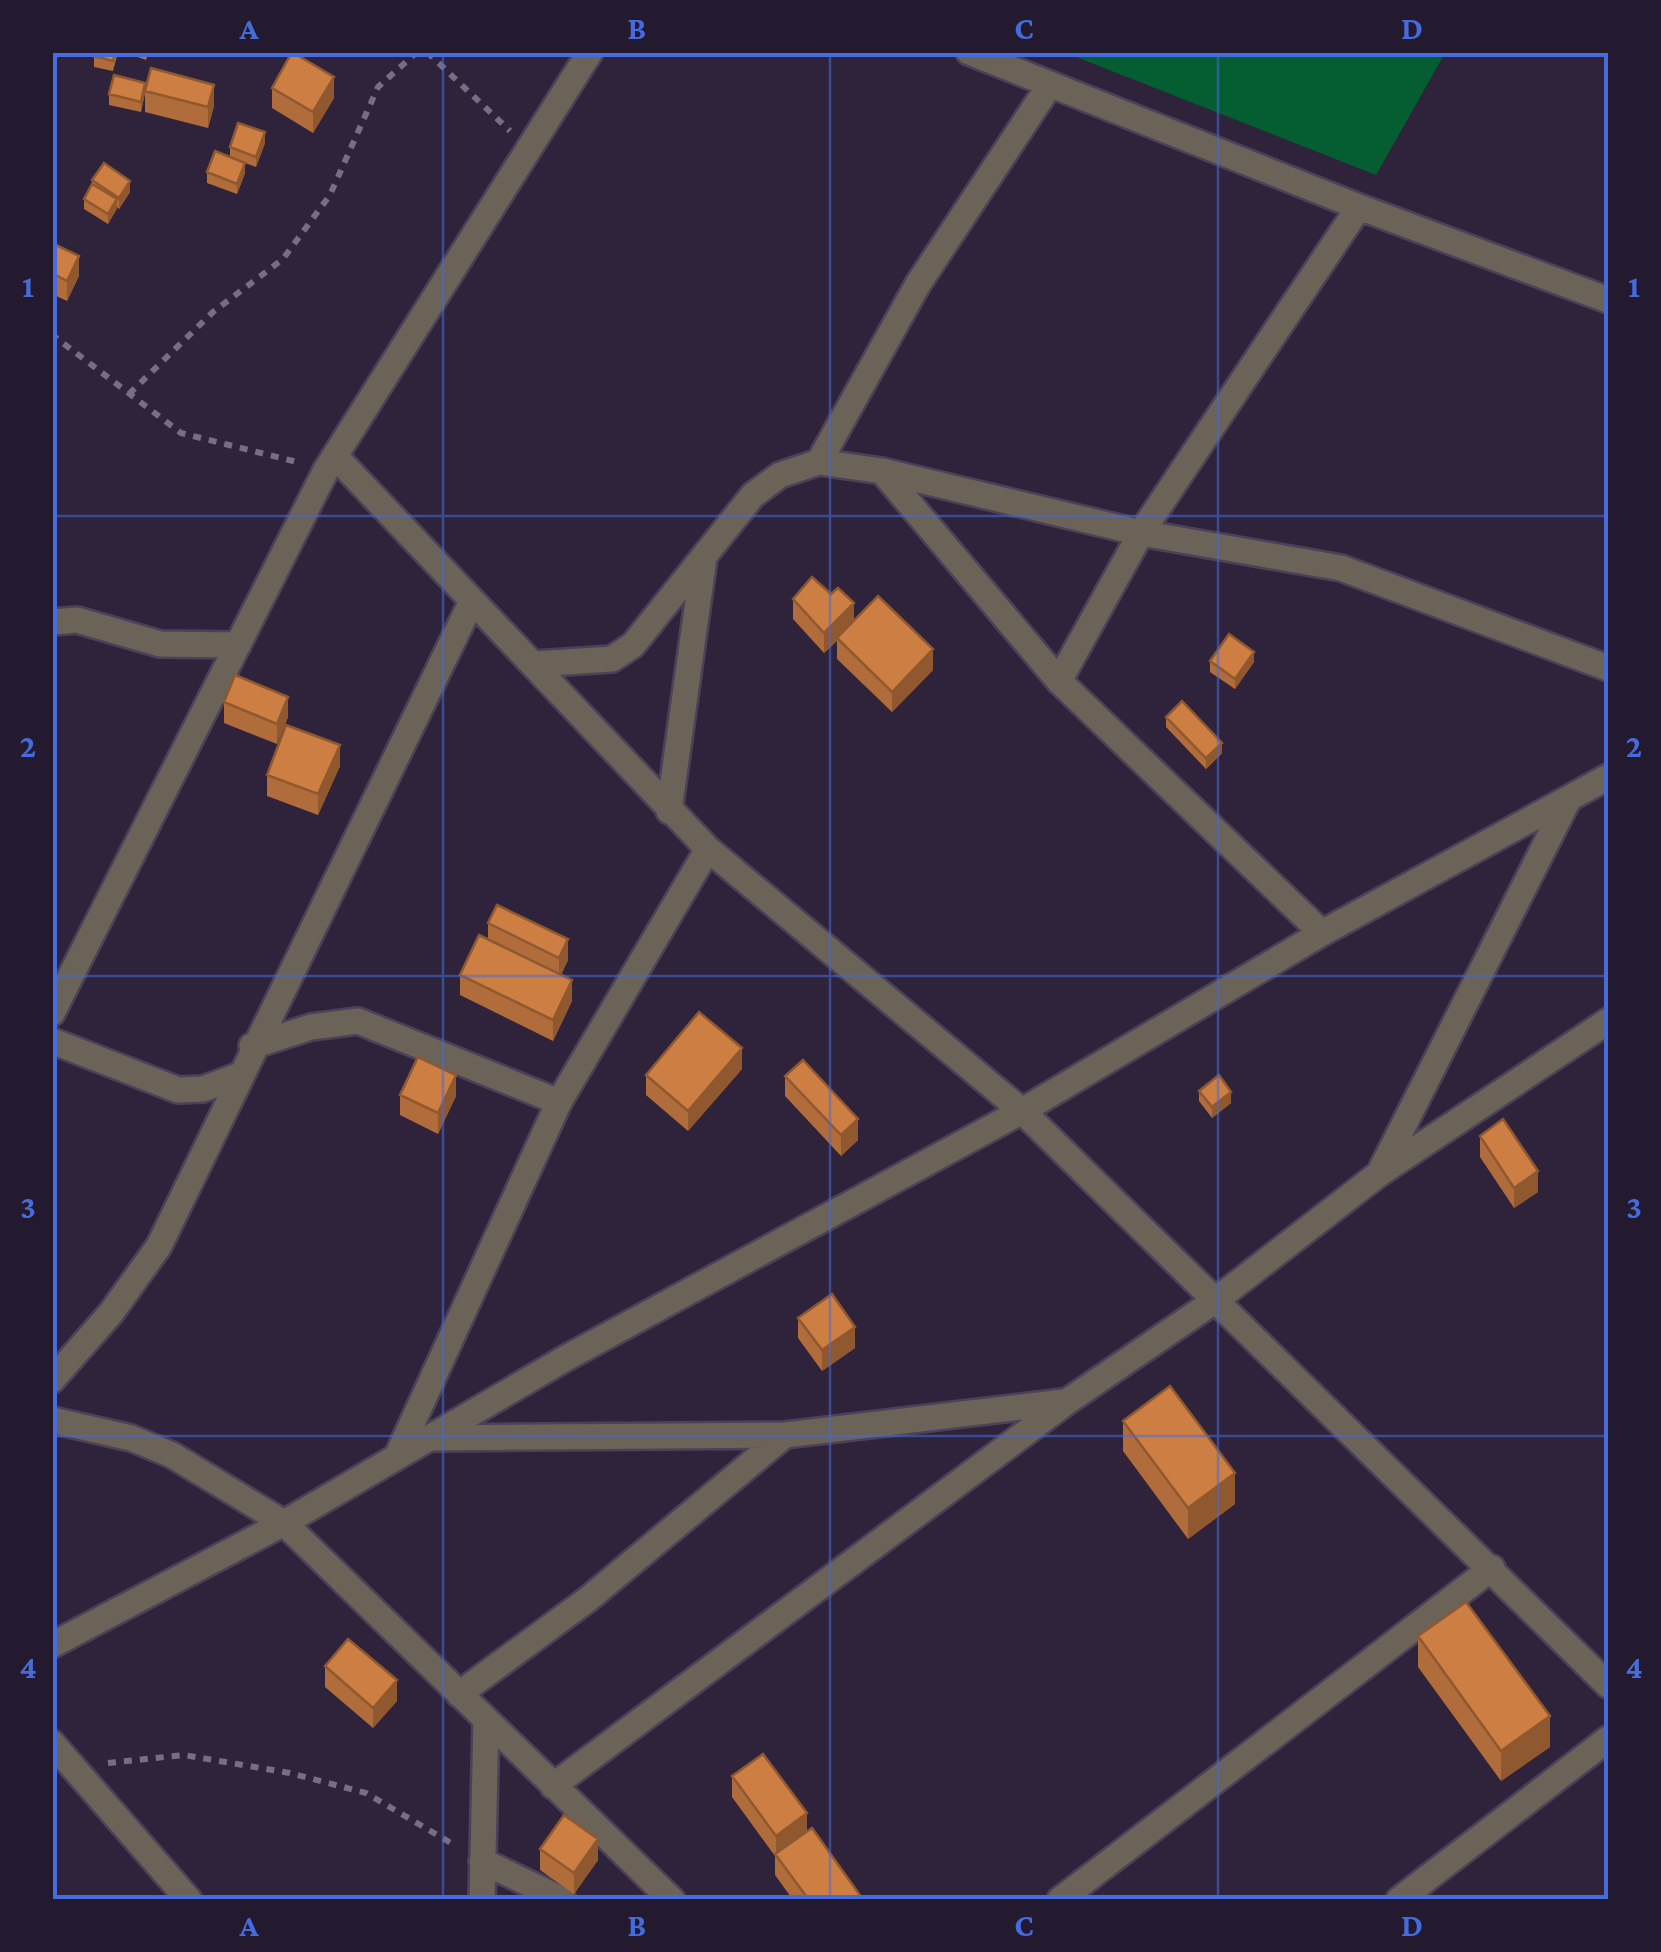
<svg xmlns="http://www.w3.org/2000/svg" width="1661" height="1952" viewBox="0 0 1661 1952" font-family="'Crimson Pro',serif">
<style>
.green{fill:#045e32}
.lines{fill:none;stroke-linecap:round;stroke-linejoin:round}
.street-casing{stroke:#4b4158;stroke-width:30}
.path{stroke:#776e82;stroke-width:6;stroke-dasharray:8 8;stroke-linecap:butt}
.street{stroke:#6b6358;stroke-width:25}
.wall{fill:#b06c3a}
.shaded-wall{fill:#90582f}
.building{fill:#cd7e43;stroke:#90582f;stroke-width:2.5}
.grid{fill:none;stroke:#456bdd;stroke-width:2.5;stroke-opacity:0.55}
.neatline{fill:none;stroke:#456bdd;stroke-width:4}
.grid-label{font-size:32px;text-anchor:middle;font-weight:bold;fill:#456bdd}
</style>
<rect width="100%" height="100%" fill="#2e233b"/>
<path class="green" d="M 1066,53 L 1445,52 L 1445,53 L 1376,175 Z"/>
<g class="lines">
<g class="street-casing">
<path id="street" d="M 969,52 L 1359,207 L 1608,300
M 335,456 L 708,849 L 1022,1111 L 1608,1685
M 819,462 L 882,471 L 1141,533 L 1341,568 L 1608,668
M 882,471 L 1059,681 L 1322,933
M 52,622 L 77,620 L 160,644 L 238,645
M 535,664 L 612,659 L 633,645 L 753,495 L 780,475 L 819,462 L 918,284 L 1049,86
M 1059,681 L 1141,533 L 1359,207
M 669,811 L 704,558
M 52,1013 L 326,470 L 590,52
M 52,1041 L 178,1090 L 203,1089 L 238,1076
M 252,1046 L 311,1027 L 358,1021 L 559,1102
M 1382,1168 L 1567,802
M 52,1380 L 111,1313 L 159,1246 L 472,601
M 52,1420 L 131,1438 L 172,1455 L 284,1523 L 672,1900
M 435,1438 L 785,1435 L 1063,1402
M 399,1452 L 559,1102 L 708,849
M 52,1645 L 284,1523 L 566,1358 L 1022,1111 L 1322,933 L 1608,777
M 459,1694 L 587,1600 L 785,1435
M 52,1743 L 189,1900
M 553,1786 L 1068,1401 L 1216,1300 L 1380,1173 L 1608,1021
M 482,1861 L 563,1900
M 482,1900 L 486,1720
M 1060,1900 L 1492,1568
M 1399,1900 L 1608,1739"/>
</g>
<path class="path" d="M 427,52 L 510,131
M 52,341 L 55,337 L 181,433 L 301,463
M 129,394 L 213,312 L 283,259 L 330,195 L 378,87 L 417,52
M 108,1763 L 184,1755 L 290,1773 L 366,1793 L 456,1846"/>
<use href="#street" class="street"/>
</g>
<path class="wall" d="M 118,52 L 113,71 L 94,67 L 94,56 Z
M 123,52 L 149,52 L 146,60 Z
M 272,88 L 334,98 L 313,133 L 272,108 Z
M 145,91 L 214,106 L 208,128 L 145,112 Z
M 145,93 L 141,112 L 109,105 L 109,94 Z
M 265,143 L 256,167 L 245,163 L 245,173 L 237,194 L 207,183 L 207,172 L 230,157 L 230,147 Z
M 92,180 L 130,192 L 119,209 L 117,207 L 108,224 L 84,209 L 84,199 L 92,184 Z
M 52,243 L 79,276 L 67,301 L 52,294 Z
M 793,599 L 854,621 L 933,670 L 892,712 L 837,659 L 837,641 L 824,653 L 793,619 Z
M 1210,661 L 1254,662 L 1235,689 L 1210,672 Z
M 224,702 L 288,717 L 277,744 L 224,723 Z
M 1166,717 L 1222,753 L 1206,769 L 1166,727 Z
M 340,766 L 318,815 L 267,796 L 267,775 Z
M 488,923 L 568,960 L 561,975 L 572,1001 L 553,1041 L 460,995 L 460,975 L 488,939 Z
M 742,1069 L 688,1131 L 646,1095 L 646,1075 Z
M 785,1076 L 858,1140 L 841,1156 L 785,1096 Z
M 1199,1091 L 1231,1103 L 1212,1118 L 1199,1101 Z
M 400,1095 L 456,1096 L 438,1134 L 400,1115 Z
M 1480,1136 L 1538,1192 L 1514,1208 L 1480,1157 Z
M 798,1318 L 855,1348 L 822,1371 L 798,1338 Z
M 1123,1421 L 1235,1504 L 1188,1539 L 1123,1451 Z
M 1418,1636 L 1550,1747 L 1501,1781 L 1418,1667 Z
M 325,1666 L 397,1701 L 373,1728 L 325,1687 Z
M 732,1776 L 807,1831 L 862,1900 L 793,1900 L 775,1875 L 775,1856 L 732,1797 Z
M 540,1849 L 598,1860 L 574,1894 L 540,1870 Z"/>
<path class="shaded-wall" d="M 55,52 L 61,52 L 52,67 L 52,57 Z
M 334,77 L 334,98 L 313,133 L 313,112 Z
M 145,83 L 145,93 L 141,112 L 141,102 Z
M 214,85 L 214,106 L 208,128 L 208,107 Z
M 265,132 L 265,143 L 256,167 L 256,157 Z
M 245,163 L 245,173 L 237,194 L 237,184 Z
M 130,181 L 130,192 L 119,209 L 119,198 Z
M 117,199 L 117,209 L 108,224 L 108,214 Z
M 79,256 L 79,276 L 67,301 L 67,281 Z
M 854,603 L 854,624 L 824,653 L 824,633 Z
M 933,649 L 933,670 L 892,712 L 892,692 Z
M 1254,652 L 1254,662 L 1235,689 L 1235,679 Z
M 288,697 L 288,717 L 277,744 L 277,724 Z
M 1222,743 L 1222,753 L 1206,769 L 1206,758 Z
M 340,745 L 340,766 L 318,815 L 318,794 Z
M 568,939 L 568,960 L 559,979 L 559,958 Z
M 572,980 L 572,1001 L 553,1041 L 553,1020 Z
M 742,1048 L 742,1069 L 688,1131 L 688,1111 Z
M 456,1075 L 456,1096 L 438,1134 L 438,1113 Z
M 1231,1092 L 1231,1103 L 1212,1118 L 1212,1107 Z
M 858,1119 L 858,1140 L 841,1156 L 841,1135 Z
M 1538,1171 L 1538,1192 L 1514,1208 L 1514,1188 Z
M 855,1327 L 855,1348 L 822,1371 L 822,1350 Z
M 1235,1473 L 1235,1504 L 1188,1539 L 1188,1508 Z
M 397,1680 L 397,1701 L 373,1728 L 373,1708 Z
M 1550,1716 L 1550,1747 L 1501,1781 L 1501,1751 Z
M 807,1813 L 807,1833 L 776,1857 L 776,1836 Z
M 598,1839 L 598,1860 L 574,1894 L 574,1873 Z"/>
<path class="building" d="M 95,52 L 115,52 L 113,61 L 94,56 Z
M 292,52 L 334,77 L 313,112 L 272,88 Z
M 151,68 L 214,85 L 208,107 L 145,91 Z
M 114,75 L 145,83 L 141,102 L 109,94 Z
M 238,123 L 265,132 L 256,157 L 230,147 Z
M 215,151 L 245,163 L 237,184 L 207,172 Z
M 104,163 L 130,181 L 119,198 L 92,180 Z
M 92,184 L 117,199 L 108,214 L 84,199 Z
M 52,243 L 79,256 L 67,281 L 52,273 Z
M 812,577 L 831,594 L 838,588 L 854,603 L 824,633 L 793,599 Z
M 878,596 L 933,649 L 892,692 L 837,638 Z
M 1229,634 L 1254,652 L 1235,679 L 1210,661 Z
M 235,675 L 288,697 L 277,724 L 224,702 Z
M 1182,701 L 1222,743 L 1206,758 L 1166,717 Z
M 286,725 L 340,745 L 318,794 L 267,775 Z
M 497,905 L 568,939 L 559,958 L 488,923 Z
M 479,935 L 572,980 L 553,1020 L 460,975 Z
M 699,1012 L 742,1048 L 688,1111 L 646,1075 Z
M 418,1057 L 456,1075 L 438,1113 L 400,1095 Z
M 803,1060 L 858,1119 L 841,1135 L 785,1076 Z
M 1219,1075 L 1231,1092 L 1212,1107 L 1199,1091 Z
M 1503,1119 L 1538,1171 L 1514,1188 L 1480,1136 Z
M 832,1294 L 855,1327 L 822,1350 L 798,1318 Z
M 1170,1386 L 1235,1473 L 1188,1508 L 1123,1421 Z
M 1466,1602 L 1550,1716 L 1501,1751 L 1418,1636 Z
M 348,1639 L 397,1680 L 373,1708 L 325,1666 Z
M 763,1754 L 807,1813 L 776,1836 L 732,1776 Z
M 564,1815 L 598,1839 L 574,1873 L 540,1849 Z
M 812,1828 L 862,1898 L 860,1900 L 809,1900 L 775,1854 Z"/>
<path class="grid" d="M 443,52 L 443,1900M 830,52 L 830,1900M 1218,52 L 1218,1900M 52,516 L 1608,516M 52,976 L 1608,976M 52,1436 L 1608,1436"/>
<rect width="1661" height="1952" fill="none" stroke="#241a30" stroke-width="110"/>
<rect x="55" y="55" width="1551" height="1842" class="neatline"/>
<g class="grid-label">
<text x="249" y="39">A</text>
<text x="637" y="39">B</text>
<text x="1024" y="39">C</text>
<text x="1412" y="39">D</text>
<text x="28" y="297">1</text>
<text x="1634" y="297">1</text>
<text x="28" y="757">2</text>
<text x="1634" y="757">2</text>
<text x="28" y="1218">3</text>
<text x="1634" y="1218">3</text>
<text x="28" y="1678">4</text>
<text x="1634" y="1678">4</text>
<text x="249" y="1936">A</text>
<text x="637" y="1936">B</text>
<text x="1024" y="1936">C</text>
<text x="1412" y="1936">D</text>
</g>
</svg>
